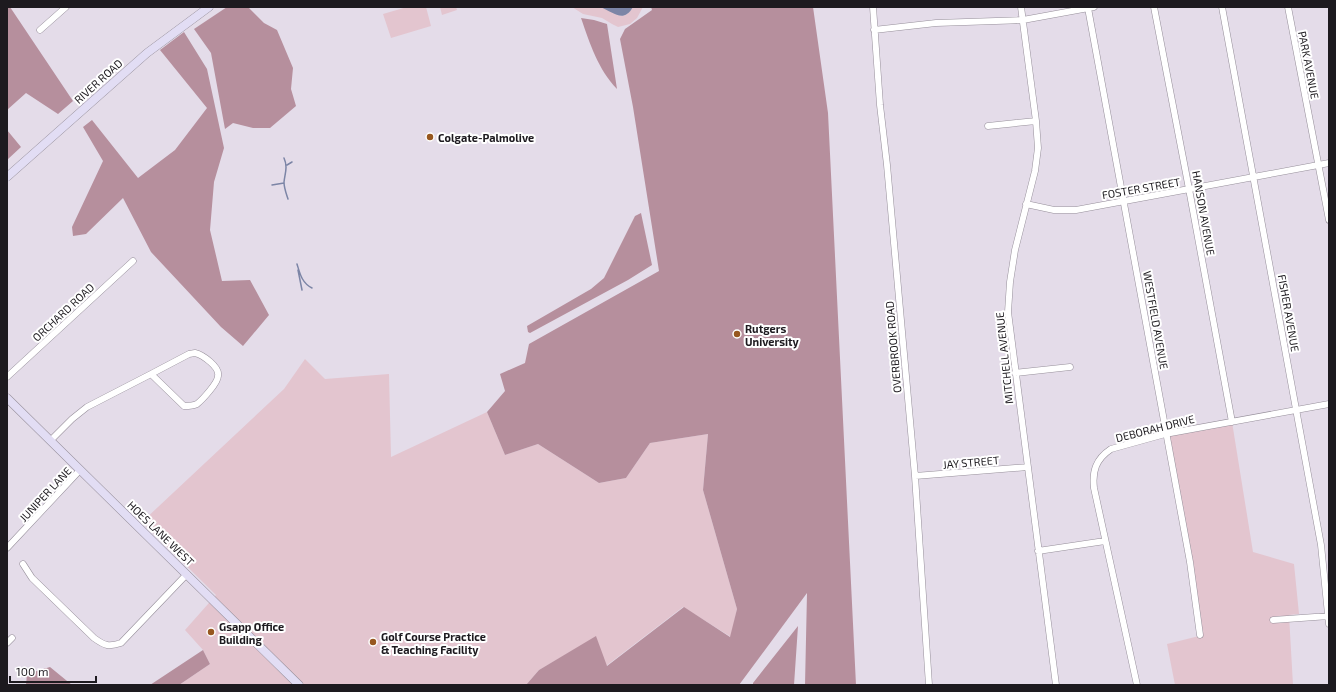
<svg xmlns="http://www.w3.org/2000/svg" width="1336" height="692" viewBox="0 0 1336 692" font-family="'Exo 2',sans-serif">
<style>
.green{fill:#e3c5cf}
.forest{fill:#b68f9d}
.water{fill:#7c85a6}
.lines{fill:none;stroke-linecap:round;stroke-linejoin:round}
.stream{stroke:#7c85a6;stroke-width:1.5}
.street-casing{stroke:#968f9a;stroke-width:7}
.secondary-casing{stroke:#968f9a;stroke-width:9}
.street{stroke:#fff;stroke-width:6}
.secondary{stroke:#e2ddf4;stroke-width:8}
.poi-dot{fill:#97571f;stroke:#fff;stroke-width:1.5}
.labels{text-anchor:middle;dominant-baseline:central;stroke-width:4;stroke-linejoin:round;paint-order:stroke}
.street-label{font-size:11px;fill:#1d1a1f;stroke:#fff}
.poi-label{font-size:11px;font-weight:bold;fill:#1d1a1f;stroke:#fff;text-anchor:start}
</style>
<rect width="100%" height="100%" fill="#e4dce9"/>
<path class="green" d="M 407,7 L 426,7 L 431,26 L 391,38 L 383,14 Z
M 440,7 L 456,7 L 457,10 L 442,15 Z
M 572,7 C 581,7 592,5 601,7 C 614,10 622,25 633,7 L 643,7 L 637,18 L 630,24 L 618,27 L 612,24 L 602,18 L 583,14 Z
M 305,359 L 325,379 L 389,374 L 391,457 L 487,412 L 505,455 L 538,444 L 599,483 L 626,478 L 650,443 L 708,434 L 703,490 L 737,609 L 731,637 L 683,607 L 606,666 L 596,637 L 539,670 L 526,685 L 179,685 L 210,664 L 203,650 L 185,630 L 216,595 L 142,522 L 284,389 Z
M 1232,422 L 1253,552 L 1294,564 L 1299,614 L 1289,615 L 1293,685 L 1175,685 L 1167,644 L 1199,636 L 1167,435 Z"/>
<path class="forest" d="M 7,7 L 10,7 L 73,101 L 58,114 L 26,93 L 7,110 Z
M 227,7 L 245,7 L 249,8 L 264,23 L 277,30 L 293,68 L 291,89 L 296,106 L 270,128 L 253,128 L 233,123 L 225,129 L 211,53 L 194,29 Z
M 651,7 L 813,7 L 828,113 L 856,685 L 805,685 L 807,593 L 739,685 L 526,685 L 539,670 L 596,636 L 607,666 L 684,607 L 730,637 L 737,609 L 703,490 L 708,434 L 650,443 L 626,478 L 599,483 L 538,444 L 505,455 L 487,412 L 505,391 L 500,374 L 525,363 L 529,344 L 659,271 L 633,107 L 620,39 L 625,29 L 652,10 Z
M 581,18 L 594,20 L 607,24 L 617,89 C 598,69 590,44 581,18 Z
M 184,32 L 207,69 L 224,148 L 214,182 L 210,230 L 222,281 L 250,280 L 269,315 L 243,346 L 221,327 L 151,252 L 123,198 L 86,234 L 73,236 L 72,227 L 103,161 L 83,127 L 92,120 L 138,178 L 175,150 L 207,108 L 160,50 Z
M 7,130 L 21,147 L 7,160 Z
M 641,213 L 652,265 L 628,280 L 530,333 L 528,332 L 527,326 L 591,289 L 604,278 L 635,216 Z
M 798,626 L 794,685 L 753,685 L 753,683 Z
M 203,650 L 210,664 L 179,685 L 150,685 Z
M 50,667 L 72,685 L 26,685 L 27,674 Z"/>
<path class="water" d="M 600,7 L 633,7 C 623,24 614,12 600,7 Z"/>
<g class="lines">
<path class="stream" d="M 284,158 C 288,167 285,173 284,182 C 284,188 286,193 288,199
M 287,165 L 292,162
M 272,185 L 284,183
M 297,264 C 300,274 302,283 312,288
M 298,270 L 302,290"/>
<g class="street-casing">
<path id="street" d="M 873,7 L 880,105 L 887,165 L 915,476 L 929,685
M 1021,7 L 1036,121 L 1038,148 L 1035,171 L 1015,250 L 1010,282 L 1008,312 L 1056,685
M 1154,7 L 1189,189 L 1232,422
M 1222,7 L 1321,545 L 1329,624
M 1288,7 L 1329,220
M 1088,8 L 1190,562 L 1200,635
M 40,30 L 66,7
M 874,30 L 936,23 L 1023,20 L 1094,7
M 988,126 L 1036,121
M 1026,204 L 1054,210 L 1076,210 L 1329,163
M 195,353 C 203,355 220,367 218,376 C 218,383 202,400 197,404 C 193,406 189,406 184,406 L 151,374 L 189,354 Z
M 1015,373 L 1070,367
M 7,377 L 133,261
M 50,441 L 72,419 L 87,407 L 151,374
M 915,476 L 1028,467
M 7,548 L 80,470
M 1038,551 L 1105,541
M 23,564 L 32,578 L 94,638 C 105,646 109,647 121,643 L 187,574
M 1273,620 L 1329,616
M 7,643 L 12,638
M 1137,685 L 1094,488 C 1092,471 1096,459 1111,449 L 1165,434 L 1329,404"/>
</g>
<g class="secondary-casing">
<path id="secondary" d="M 7,177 L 147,53 L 209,7
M 7,398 L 299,685"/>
</g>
<use href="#street" class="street"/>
<use href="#secondary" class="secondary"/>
</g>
<g class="poi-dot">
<circle cx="430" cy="137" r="4"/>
<circle cx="737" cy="334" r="4"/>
<circle cx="211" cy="632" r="4"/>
<circle cx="373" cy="642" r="4"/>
</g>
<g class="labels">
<g class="street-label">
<text transform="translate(1309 65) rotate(79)">PARK AVENUE</text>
<text transform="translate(98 81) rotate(-42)">RIVER ROAD</text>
<text transform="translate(1141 188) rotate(-10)">FOSTER STREET</text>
<text transform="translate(1204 213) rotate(80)">HANSON AVENUE</text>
<text transform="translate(63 312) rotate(-43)">ORCHARD ROAD</text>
<text transform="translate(1289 313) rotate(80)">FISHER AVENUE</text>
<text transform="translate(1156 320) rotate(80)">WESTFIELD AVENUE</text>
<text transform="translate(893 347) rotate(-95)">OVERBROOK ROAD</text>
<text transform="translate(1004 358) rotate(-96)">MITCHELL AVENUE</text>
<text transform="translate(1155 428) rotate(-14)">DEBORAH DRIVE</text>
<text transform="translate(971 462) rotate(-5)">JAY STREET</text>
<text transform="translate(45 494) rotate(-47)">JUNIPER LANE</text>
<text transform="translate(161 533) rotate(44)">HOES LANE WEST</text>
</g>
<g class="poi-label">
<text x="438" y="137">Colgate-Palmolive</text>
<text x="745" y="328">Rutgers<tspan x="745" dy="13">University</tspan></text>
<text x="219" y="626">Gsapp Office<tspan x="219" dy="13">Building</tspan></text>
<text x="381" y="636">Golf Course Practice<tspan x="381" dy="13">&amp; Teaching Facility</tspan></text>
</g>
</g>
<rect width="1336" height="692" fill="none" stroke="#1d1a1f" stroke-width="16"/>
<path d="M10 676v6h86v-6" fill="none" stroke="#1d1a1f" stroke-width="2"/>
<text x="16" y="676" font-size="12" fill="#1d1a1f" stroke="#ffffff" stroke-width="3" paint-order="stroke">100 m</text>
</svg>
